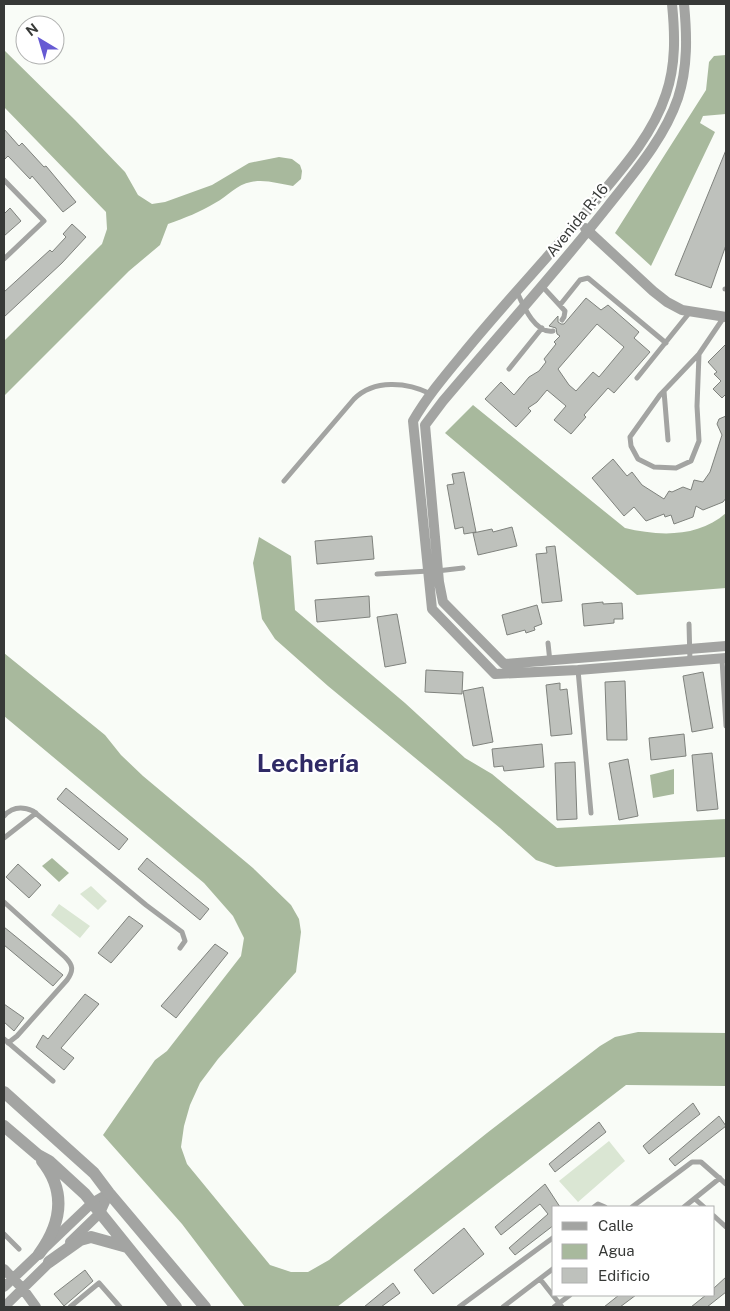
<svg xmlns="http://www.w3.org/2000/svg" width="730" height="1311" viewBox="0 0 730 1311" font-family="'Public Sans',sans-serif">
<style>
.green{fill:#dae6d3}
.water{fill:#a8b99d}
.building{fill:#bec1bc;stroke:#7f827d;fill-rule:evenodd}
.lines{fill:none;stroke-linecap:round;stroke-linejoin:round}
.service{stroke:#a3a4a2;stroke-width:5}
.minor{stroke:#a3a4a2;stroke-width:10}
.tertiary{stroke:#a3a4a2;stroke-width:12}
.labels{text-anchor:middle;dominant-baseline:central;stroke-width:4.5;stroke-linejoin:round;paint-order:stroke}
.street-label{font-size:15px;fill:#373937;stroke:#fff}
.town-label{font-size:25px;font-weight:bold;fill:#2f2a65;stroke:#fff}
</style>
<rect width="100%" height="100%" fill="#f9fcf7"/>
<path class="green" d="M 91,886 L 107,901 L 98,910 L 80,894 Z
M 59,904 L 90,926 L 80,938 L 51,915 Z
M 609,1141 L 625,1161 L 578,1202 L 559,1181 Z"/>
<path class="water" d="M 4,50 L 75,120 L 125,172 L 138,195 L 152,204 L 165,202 L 212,185 L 249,163 L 279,157 L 292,159 L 300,165 L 302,171 L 301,179 L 293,186 C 280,184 265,179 251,182 C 237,184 227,197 215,203 C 200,212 185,218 168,224 L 160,245 L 129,271 L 4,396 L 4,341 L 102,244 L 107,229 L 106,212 L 4,107 Z
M 726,55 L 726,114 L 703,116 L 700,123 L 715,132 L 651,266 L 615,233 L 706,90 L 709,62 L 714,56 Z
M 473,405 L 625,528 C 658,536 698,538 726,513 L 726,588 L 637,595 L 445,433 Z
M 259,537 L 291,556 L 295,610 L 405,703 L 465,758 L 492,774 L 557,828 L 726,819 L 726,857 L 556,867 L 536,860 L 500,828 L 328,686 L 275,639 L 262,619 L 253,563 Z
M 4,653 L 105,735 L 121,755 L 143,776 L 253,868 L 291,905 L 299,919 L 301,932 L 296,972 L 218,1059 L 200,1083 L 190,1105 L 184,1126 L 181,1147 L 187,1164 L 270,1265 L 291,1272 L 308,1272 L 329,1260 L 487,1133 L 600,1046 L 615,1037 L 638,1032 L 726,1033 L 726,1086 L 626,1085 L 337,1307 L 245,1307 L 182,1224 L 103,1135 L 155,1060 L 167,1051 L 241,956 L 244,938 L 233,916 L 204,883 L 4,716 Z
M 674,769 L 674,794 L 653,798 L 650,775 Z
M 52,858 L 69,873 L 59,882 L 42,866 Z"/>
<path class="building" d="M 4,129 L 19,146 L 22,143 L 44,167 L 46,166 L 76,202 L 63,212 L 32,176 L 30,179 L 8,156 L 4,160 Z
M 726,150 L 726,245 L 711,288 L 675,275 Z
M 10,208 L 21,221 L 4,236 L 4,214 Z
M 72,224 L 86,237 L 62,263 L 4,317 L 4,292 L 50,250 L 52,252 L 66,237 L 63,234 Z
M 586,298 L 601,310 L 608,305 L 639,332 L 634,338 L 650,352 L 614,393 L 608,388 L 584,415 L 586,417 L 571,434 L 554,420 L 566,406 L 547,390 L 537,402 L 528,408 L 531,411 L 516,427 L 485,399 L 501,382 L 514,395 L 529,377 L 539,371 L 546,362 L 544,359 L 556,344 L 554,342 L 560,336 L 557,334 L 556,328 L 549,326 L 558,316 L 558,322 L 561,324 L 564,324 ZM 597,324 L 624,347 L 599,377 L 593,372 L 576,391 L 569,385 L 558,369 Z
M 726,344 L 726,394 L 722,398 L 713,389 L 721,381 L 714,374 L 717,372 L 708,362 Z
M 726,416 L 726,498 L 723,502 L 703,510 L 696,506 L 693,517 L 674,524 L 671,515 L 665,517 L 664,514 L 646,521 L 634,507 L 624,516 L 592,478 L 613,459 L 627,476 L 632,472 L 642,485 L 664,499 L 669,491 L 672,492 L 683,487 L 691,490 L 694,480 L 703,482 L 710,472 L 722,435 L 717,424 L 719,419 Z
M 464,472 L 476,532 L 464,534 L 463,527 L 455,529 L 447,485 L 454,484 L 452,474 Z
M 512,527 L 517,546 L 478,555 L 473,533 L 492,529 L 493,532 Z
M 372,536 L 374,559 L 317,564 L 315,541 Z
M 555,546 L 562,601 L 542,603 L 536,554 L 547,553 L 546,547 Z
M 369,596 L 370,617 L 317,622 L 315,600 Z
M 603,602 L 603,604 L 622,603 L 623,619 L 614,619 L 614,623 L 584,626 L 582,604 Z
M 537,605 L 542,624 L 534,627 L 535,630 L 526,633 L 525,630 L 507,635 L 502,615 Z
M 397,614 L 406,663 L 385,667 L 377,617 Z
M 426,670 L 463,672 L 462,694 L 425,692 Z
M 703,672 L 713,728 L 692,732 L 683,676 Z
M 625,681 L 627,740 L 607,740 L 605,682 Z
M 560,683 L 560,690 L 567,689 L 572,734 L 551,736 L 546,685 Z
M 483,687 L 493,742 L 473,746 L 463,691 Z
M 684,734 L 686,756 L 651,760 L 649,738 Z
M 542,744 L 544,767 L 504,771 L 503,766 L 494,767 L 492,749 Z
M 712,753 L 718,809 L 697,811 L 692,755 Z
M 628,759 L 638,816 L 619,820 L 609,763 Z
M 575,762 L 577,819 L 557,820 L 555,763 Z
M 66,788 L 128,839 L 119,850 L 57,799 Z
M 147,858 L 209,909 L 200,920 L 138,869 Z
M 18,864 L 41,885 L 29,898 L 6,877 Z
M 129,916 L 143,926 L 111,963 L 98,953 Z
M 4,927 L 63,975 L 53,986 L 4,945 Z
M 215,944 L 228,953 L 176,1018 L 161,1006 Z
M 85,994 L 99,1004 L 61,1048 L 74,1058 L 64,1070 L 36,1047 L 43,1035 L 48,1039 Z
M 4,1004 L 24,1018 L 14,1031 L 4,1022 Z
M 693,1103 L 700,1114 L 649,1154 L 643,1146 Z
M 719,1116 L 726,1126 L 675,1166 L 669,1159 Z
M 599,1122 L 606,1132 L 555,1172 L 549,1164 Z
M 545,1184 L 560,1207 L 554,1207 L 554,1225 L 515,1255 L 509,1248 L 548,1214 L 540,1204 L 501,1235 L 495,1227 Z
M 464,1228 L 484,1254 L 433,1294 L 414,1270 Z
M 85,1270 L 93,1281 L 64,1306 L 54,1294 Z
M 726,1277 L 726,1292 L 707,1307 L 691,1307 L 706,1295 L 714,1295 L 714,1288 Z
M 393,1283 L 400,1293 L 381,1307 L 364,1307 Z
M 619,1295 L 636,1295 L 620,1307 L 604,1307 Z"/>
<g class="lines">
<path class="service" d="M 4,180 L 44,221 L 4,259
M 542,286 L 565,311 L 564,317 L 562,320
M 725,289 L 726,289
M 517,292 C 523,305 535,334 553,331
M 560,305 L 580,280 L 588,278 L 666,343
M 699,354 L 697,406 L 699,441 L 691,461 L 676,468 L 654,467 L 638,459 L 631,446 L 630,437 L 660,395 L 699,354 L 724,317
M 509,369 L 542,328
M 637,378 L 690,312
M 664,391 L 668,440
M 284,481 L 354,399 C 374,379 407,382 431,394
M 437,571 L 463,568
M 377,574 L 429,571
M 689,624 L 690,661
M 548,643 L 550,662
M 722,659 L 726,726
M 578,670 L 591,813
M 4,816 C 12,807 22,806 33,811 L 146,905 L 182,932 L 185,941 L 180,948
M 4,838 L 36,813
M 4,902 L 65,957 C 73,965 74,970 67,980 L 17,1036 L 8,1043
M 4,1039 L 53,1081
M 695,1199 L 704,1207
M 594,1207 L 598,1204 L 605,1207
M 632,1207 L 692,1162 L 701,1162 L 726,1184
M 684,1207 L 720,1178
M 714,1216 L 726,1227
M 4,1234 L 19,1249
M 540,1279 L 562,1307
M 70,1307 L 99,1283 L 120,1307
M 459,1307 L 554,1237
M 503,1307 L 554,1268
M 554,1307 L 570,1295"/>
<path class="minor" d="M 585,228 L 653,291 L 667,302 L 682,310 L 726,317
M 413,421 L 432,609 L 495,674 L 578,670 L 726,658
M 413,421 C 428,395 448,372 467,349 C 509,298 554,251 596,200 C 623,168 653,134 666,94 C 676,65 675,34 672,4
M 425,425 L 443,401 C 498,336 555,273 608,206 C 634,173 664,139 678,98 C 688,67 687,35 684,4
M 425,425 L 439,582 L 443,602 L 504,664 L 726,646
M 70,1242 L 100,1213 L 109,1193
M 4,1269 L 23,1289 L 36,1307
M 4,1287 L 92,1203 L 109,1193
M 4,1307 L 54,1258"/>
<path class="tertiary" d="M 4,1092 L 94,1173 L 109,1193 L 205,1307
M 4,1126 L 38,1155 L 49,1161 L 85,1194 L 176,1307
M 39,1254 C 61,1224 67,1192 42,1161
M 49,1262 L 80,1240 L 91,1237 L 127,1247"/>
</g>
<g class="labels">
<g class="street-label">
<text transform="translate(577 220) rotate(-51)">Avenida R-16</text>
</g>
<g class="town-label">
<text x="308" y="763">Lechería</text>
</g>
</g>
<rect width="730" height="1311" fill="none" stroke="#373937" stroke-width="10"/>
<rect x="552" y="1206" width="162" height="90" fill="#ffffff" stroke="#afb0af"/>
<rect x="562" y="1222" width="25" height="8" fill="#a3a4a2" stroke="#afb0af"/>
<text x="598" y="1231" font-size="15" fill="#373937">Calle</text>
<rect x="562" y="1244" width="25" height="15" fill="#a8b99d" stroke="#afb0af"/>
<text x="598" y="1256" font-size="15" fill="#373937">Agua</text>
<rect x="562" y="1268" width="25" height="15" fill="#bec1bc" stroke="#afb0af"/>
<text x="598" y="1281" font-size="15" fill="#373937">Edificio</text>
<g transform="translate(40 40) rotate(322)"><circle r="24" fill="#ffffff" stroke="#afb0af"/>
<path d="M0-4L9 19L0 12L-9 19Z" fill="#665ad3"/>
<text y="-8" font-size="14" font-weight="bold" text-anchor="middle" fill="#373937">N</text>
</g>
</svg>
